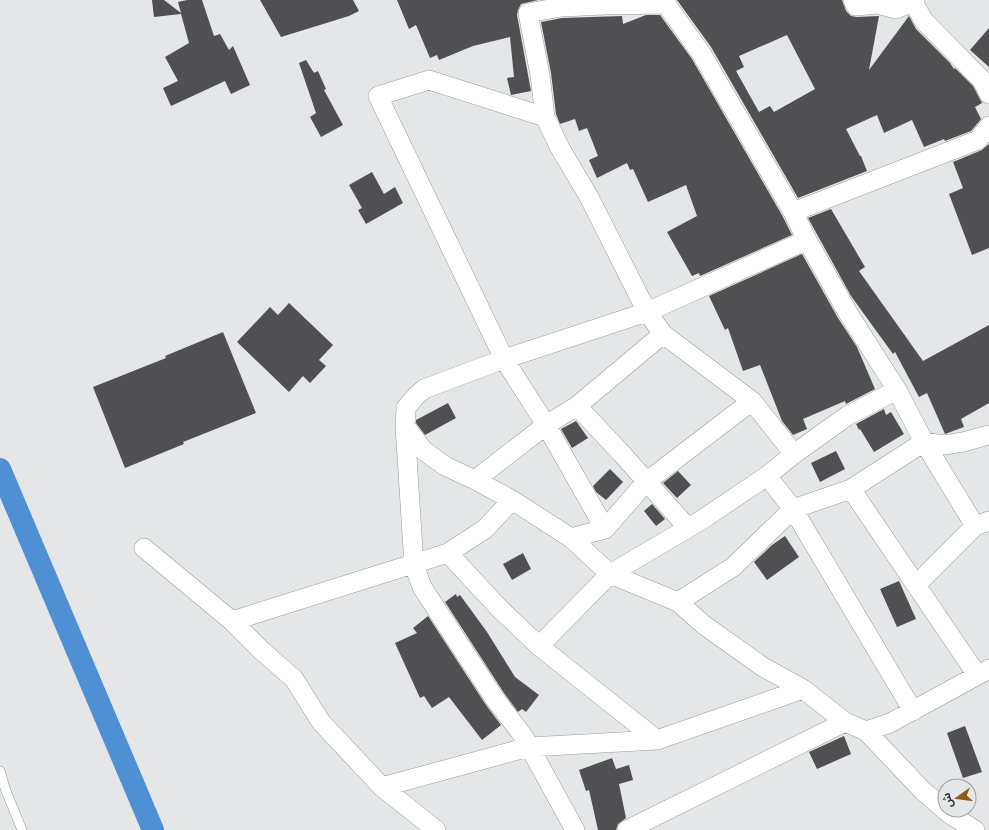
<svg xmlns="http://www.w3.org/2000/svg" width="989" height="830" viewBox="0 0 989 830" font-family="Raleway,'Noto Sans Arabic',sans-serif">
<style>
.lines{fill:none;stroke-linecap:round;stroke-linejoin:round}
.canal{stroke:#4f90d4;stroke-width:22}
.building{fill:#505052;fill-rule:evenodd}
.service-casing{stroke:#98999b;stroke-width:10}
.minor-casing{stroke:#98999b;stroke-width:20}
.service{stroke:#fff;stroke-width:9}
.minor{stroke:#fff;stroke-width:19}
</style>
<rect width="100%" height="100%" fill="#e5e6e8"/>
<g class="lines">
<path class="canal" d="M 0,469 L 153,830"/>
</g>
<path class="building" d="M 152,0 L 164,0 L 181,13 L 178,2 L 187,0 L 202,0 L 214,36 L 220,34 L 229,50 L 233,46 L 250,85 L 231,94 L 225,81 L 171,106 L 163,88 L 178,81 L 165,57 L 189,43 L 181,14 L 154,17 Z
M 260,0 L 353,0 L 359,11 L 349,16 L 281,37 Z
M 397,0 L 538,0 L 521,4 L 518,10 L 517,15 L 531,91 L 511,95 L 507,78 L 514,77 L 510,37 L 473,46 L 439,60 L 437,55 L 430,58 L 416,25 L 409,29 Z
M 677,0 L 842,0 L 846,11 L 851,16 L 857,17 L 879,16 L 869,70 L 909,16 L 916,29 L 950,63 L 954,69 L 955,68 L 973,86 L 982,103 L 975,107 L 981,119 L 971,131 L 945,141 L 944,139 L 924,147 L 912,120 L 884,133 L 877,115 L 846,129 L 860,156 L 861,156 L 867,171 L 798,198 L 711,47 ZM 787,35 L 815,89 L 774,112 L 770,106 L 759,112 L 736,71 L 744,67 L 739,56 Z
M 646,15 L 660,15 L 692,59 L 783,217 L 792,235 L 700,276 L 699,273 L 692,276 L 667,232 L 697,216 L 686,185 L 648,202 L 633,169 L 630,170 L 627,163 L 597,178 L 589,160 L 598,156 L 587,128 L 579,131 L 575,119 L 560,124 L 556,114 L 551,73 L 541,22 L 562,18 L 622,16 L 623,24 Z
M 989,28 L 989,67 L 970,50 Z
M 306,60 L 314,73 L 318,71 L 326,89 L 324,90 L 343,125 L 321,137 L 310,117 L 316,113 L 299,63 Z
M 989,144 L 989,248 L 972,255 L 949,194 L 963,188 L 953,162 L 982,150 Z
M 372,172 L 384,194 L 395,187 L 403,203 L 366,224 L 358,210 L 362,208 L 349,185 Z
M 831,209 L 865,267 L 859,271 L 923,361 L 989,325 L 989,403 L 961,419 L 964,427 L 945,434 L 927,393 L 919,397 L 895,352 L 893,354 L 851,296 L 808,218 Z
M 802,254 L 838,318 L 857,347 L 875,389 L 846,404 L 845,401 L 803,419 L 807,429 L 793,435 L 782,421 L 760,365 L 743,371 L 728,328 L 725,330 L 709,296 Z
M 289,303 L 333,345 L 319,360 L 326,366 L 310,383 L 303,376 L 289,392 L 237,342 L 270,307 L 278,315 Z
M 223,332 L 256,413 L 183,442 L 184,444 L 125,468 L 93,387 L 166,358 L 165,356 Z
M 448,403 L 456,418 L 425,435 L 416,423 L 416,420 Z
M 884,409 L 886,415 L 891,412 L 904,434 L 874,452 L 860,429 L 859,430 L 856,424 Z
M 576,421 L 588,438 L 572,448 L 561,429 Z
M 836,451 L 845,469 L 820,482 L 811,463 Z
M 610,469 L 623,482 L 606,500 L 596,492 L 593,486 Z
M 678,471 L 691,485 L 677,498 L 663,483 Z
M 652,504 L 665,519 L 656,526 L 644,511 Z
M 785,536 L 799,557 L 767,580 L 754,562 L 772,545 Z
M 523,553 L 531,569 L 512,580 L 503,564 Z
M 899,581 L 916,619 L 897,627 L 880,589 Z
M 456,594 L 457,597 L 460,595 L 487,632 L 515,677 L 539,695 L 526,712 L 522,709 L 518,712 L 504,693 L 445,602 Z
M 428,616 L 486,705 L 501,725 L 482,740 L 449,697 L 432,708 L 424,696 L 420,698 L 395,643 L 417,633 L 413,628 Z
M 965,726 L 982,772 L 963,778 L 947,733 Z
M 844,736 L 851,754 L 817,769 L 809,752 Z
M 612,758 L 616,769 L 629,765 L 633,780 L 619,784 L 626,818 L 618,824 L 616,830 L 598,830 L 589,790 L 586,791 L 579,770 Z"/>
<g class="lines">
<g class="service-casing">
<path id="service" d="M 0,771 L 6,791 L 22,830"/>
</g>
<g class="minor-casing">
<path id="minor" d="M 663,0 L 701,53 L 793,212 L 807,240 L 848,313 L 897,390 L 924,442 L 975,526
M 853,0 L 856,6 L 877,4 L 896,9 L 913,2 L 915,0
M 913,2 L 924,21 L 982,80 L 989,94
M 667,4 L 605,5 L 561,7 L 528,13 L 540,75 L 545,117 L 560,148 L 589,197 L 647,312 L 663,334 L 752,401 L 794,454
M 545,117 L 429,80 L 378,96 L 504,359 L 546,425 L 605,529
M 793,212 L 978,140 L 989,126
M 577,406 L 622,454 L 688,528
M 405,426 L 423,450 L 445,466 L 475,480 L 512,500 L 571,538 L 610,574 L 678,602 L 704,625 L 763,667 L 803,689 L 845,722 L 866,731 L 923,791 L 951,815 L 975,830
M 767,476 L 793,509 L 913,711
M 475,480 L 546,425 L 577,406 L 663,334
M 851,489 L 977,675
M 571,538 L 605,529 L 646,482 L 752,401
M 144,548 L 232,621 L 261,650 L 294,679 L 321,722 L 382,787 L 436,830
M 448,553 L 499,608 L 539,646 L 657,740
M 916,585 L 975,526 L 989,521
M 678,602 L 733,567 L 793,509 L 851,489 L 924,442 L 944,445 L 963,442 L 989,435
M 232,621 L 448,553 L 485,529 L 512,500
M 539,646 L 610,574 L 700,521 L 767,476 L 794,454 L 847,416 L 897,390
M 866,731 L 890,723 L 989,669
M 382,787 L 529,747 L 657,740 L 803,689
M 575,830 L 524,737 L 495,699 L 422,587 L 414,565 L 405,426 L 406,408 L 415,397 L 424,389 L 504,359 L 647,312 L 807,240
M 627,830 L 845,722"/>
</g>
<use href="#service" class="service"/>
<use href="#minor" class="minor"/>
</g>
<g transform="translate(957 798) rotate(256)"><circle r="19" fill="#e5e6e8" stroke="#9e9fa0"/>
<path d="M0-3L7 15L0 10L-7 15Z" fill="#905a10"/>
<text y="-6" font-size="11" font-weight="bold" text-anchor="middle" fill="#343435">ش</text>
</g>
</svg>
